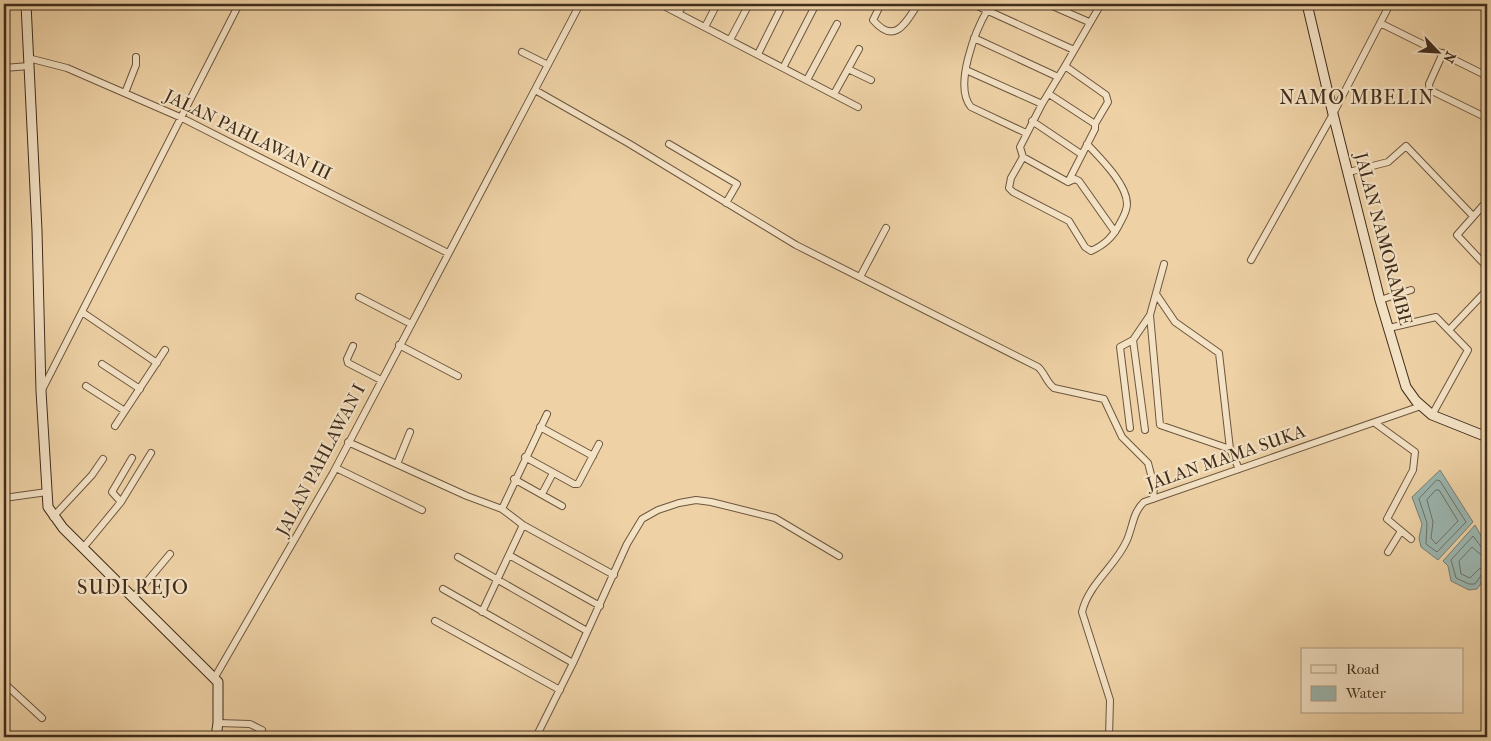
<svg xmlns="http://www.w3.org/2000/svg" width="1491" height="741" viewBox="0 0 1491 741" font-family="'IM FELL French Canon',serif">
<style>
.water{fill:#9bb6b0;stroke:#777f75}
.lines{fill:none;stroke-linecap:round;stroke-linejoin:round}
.shore{stroke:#6e7266;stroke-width:1}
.minor-casing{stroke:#6c563e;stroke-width:8}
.secondary-casing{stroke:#402d1c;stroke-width:11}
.minor{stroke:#f4e2c5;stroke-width:6}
.secondary{stroke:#f4e2c5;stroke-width:9}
.labels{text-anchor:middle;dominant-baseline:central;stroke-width:4.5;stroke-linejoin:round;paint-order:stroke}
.street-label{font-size:18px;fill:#402d1c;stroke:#f4e2c5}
.quarter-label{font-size:20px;letter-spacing:1px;fill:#402d1c;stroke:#f4e2c5}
</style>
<rect width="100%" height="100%" fill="#eed2a6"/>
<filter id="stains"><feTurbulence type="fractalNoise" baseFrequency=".004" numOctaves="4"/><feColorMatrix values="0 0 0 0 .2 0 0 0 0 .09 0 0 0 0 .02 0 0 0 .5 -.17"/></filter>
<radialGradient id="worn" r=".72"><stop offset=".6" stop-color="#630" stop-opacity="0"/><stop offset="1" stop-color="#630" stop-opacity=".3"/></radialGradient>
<path class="water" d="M 1440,470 L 1473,522 L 1438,560 L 1421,547 L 1419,538 L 1422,524 L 1412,497 Z
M 1475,525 L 1487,546 L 1487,575 L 1477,589 L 1469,590 L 1451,581 L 1448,566 L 1443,561 Z"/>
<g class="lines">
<path class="shore" d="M 1437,480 L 1440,481 L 1466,522 L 1437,552 L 1426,544 L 1427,523 L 1419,499 Z
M 1436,490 L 1439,490 L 1458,521 L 1436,544 L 1431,538 L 1433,522 L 1427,500 Z
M 1487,549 L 1482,548 L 1473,536 L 1451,560 L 1456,578 L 1469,584 L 1475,584 L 1482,574 L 1487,573
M 1487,556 L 1480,554 L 1472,547 L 1459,561 L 1461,574 L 1470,578 L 1479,569 L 1487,567"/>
<g class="minor-casing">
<path id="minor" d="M 660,4 L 858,107
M 881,4 L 873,20 C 895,46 906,22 918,4
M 973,4 L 1074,50
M 1048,4 L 1089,22
M 1101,4 L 1065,66 L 1106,95 L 1108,102 L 1095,124 L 1095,129 L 1068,182 L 1075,179 L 1079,181 L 1115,232
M 988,9 C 976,29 953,86 971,107 L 1026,133
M 678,13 L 684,4
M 1380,23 L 1487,76
M 705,27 L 717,4
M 974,38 L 1058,77
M 730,40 L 749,4
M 522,52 L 548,65
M 1443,53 L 1429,84 L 1430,90 L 1487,118
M 758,54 L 783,4
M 28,58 L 67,68 L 182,118 L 448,253
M 1065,66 L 1042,104 L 1020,147 L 1023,157 L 1068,182
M 4,68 L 29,66
M 783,68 L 816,4
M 848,69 L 871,80
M 966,70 L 1042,104
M 807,80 L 837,24
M 535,90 L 628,143 L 796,245 L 1038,367 C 1045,373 1046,382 1054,388 L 1104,399 L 1122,437 L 1148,463 L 1154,486 L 1153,499
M 125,93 L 136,65 L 136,57
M 834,94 L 859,49
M 1049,94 L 1095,124
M 1032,121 L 1081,154
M 669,144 L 737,184 L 726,203
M 1023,157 L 1011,178 L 1009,188 L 1013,192 L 1069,221 L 1085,247 L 1091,251 C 1104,245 1112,238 1119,225 C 1122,219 1127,212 1127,204 C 1127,184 1100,158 1087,144
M 1349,172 L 1388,162 L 1406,146 L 1473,216
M 1487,201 L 1457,235 L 1487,267
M 1251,260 L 1333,114 L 1390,4
M 1164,264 L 1150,315 L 1160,425 L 1230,449 L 1239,469
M 860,277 L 886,228
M 1156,294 L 1175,322 L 1219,353 L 1230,449
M 359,297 L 411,324
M 1380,300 L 1411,290
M 82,312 L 157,363
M 1389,328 L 1436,317 L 1468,350 L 1432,415
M 1450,329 L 1487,290
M 399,345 L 458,376
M 353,346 L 347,359 L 348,363 L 381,380
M 102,364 L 140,389
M 86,386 L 125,411
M 42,390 L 239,4
M 1375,423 L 1415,452 L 1413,470 L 1387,519 L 1411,539
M 115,426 L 165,350
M 540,427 L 593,456
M 1130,428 L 1120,347 L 1133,340
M 1145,430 L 1133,340 L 1150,315
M 348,442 L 467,496 L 502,509 L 523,525 L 614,575
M 525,457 L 574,484 L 578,484 L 599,444
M 397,464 L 410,432
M 336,468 L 422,510
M 514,479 L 562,506
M 542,494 L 553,473
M 4,498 L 47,492
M 121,502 L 112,492 L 132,458
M 502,509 L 547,414
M 53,517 L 92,475 L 103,459
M 83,548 L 121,502 L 151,453
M 1388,552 L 1401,531
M 509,555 L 600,606
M 458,557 L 587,631
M 443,589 L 573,663
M 134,597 L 170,554
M 482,612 L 523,525
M 435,621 L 560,690
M 215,677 L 333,473 L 580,4
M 4,683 L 42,718
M 218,723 L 250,724 L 262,730
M 536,737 L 573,663 L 627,544 L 642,519 L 658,510 L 679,503 L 696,500 L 711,502 L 775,518 L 839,556
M 1109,737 L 1110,700 L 1082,612 C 1089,583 1116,566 1127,540 C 1133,526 1133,512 1144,502 L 1421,406"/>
</g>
<g class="secondary-casing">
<path id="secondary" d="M 26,4 L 37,231 L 41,391 L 48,507 L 63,528 L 218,682 L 218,723 L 216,737
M 1307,4 L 1333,114 L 1380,300 L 1406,387 L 1416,401 L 1432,415 L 1487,437"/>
</g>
<use href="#minor" class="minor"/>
<use href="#secondary" class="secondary"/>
</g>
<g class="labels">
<g class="street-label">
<text transform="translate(248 135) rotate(26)">JALAN PAHLAWAN III</text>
<text transform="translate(1383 239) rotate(75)">JALAN NAMORAMBE</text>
<text transform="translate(1226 458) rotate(-19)">JALAN MAMA SUKA</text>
<text transform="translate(321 460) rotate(-62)">JALAN PAHLAWAN I</text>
</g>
<g class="quarter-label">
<text x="1357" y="97">NAMO MBELIN</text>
<text x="133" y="587">SUDI REJO</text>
</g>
</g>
<rect width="1491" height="741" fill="none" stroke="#eed2a6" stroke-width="20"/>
<rect x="5" y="5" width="1481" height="731" fill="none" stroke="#402d1c" stroke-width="2.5"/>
<rect x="10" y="10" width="1471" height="721" fill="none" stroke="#402d1c"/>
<rect x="1301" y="648" width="162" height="65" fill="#f4e2c5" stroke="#ac9a81"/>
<rect x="1311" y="665" width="25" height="8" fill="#f4e2c5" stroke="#ac9a81"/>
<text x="1346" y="674" font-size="15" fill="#402d1c">Road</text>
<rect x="1311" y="686" width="25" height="15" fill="#9bb6b0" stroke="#ac9a81"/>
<text x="1346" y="698" font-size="15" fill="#402d1c">Water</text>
<g transform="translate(1438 52) rotate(115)" stroke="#f4e2c5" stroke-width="4" paint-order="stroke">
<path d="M0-4L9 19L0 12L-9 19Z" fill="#402d1c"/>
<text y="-8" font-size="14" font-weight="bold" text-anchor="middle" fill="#402d1c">N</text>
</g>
<rect width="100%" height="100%" filter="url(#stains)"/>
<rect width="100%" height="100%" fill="url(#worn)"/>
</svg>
